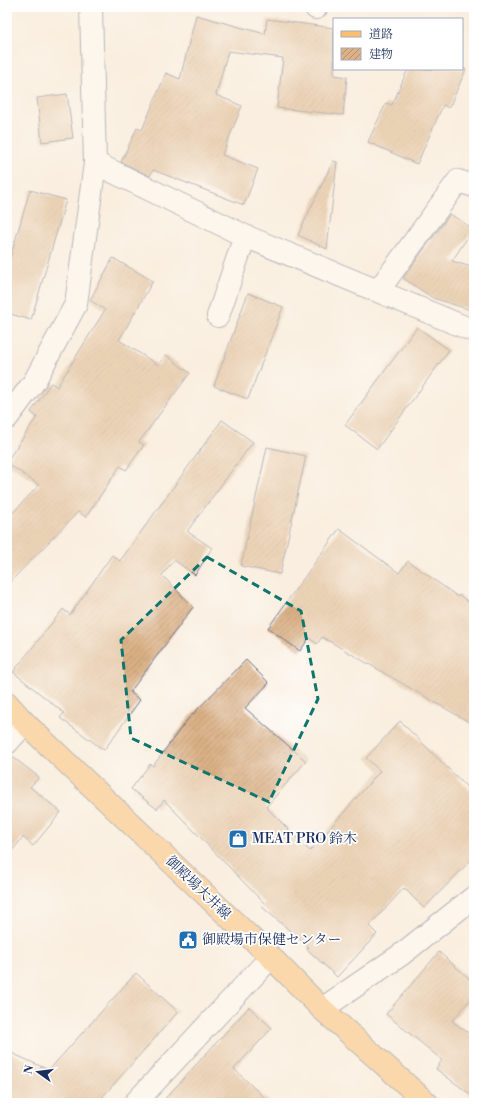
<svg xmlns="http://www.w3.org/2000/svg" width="481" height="1110" viewBox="0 0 481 1110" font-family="'Libre Bodoni','Noto Serif JP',serif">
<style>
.building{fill:url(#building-hatch)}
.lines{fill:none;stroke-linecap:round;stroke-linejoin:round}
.minor-casing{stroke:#69728b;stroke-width:24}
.major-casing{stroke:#69728b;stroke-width:24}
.minor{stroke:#fff;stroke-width:22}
.major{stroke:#fcbd6e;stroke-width:22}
.marked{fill:none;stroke:#0f766e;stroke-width:3;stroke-dasharray:8 5;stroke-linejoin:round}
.labels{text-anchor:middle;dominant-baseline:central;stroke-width:3.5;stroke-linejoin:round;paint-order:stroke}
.poi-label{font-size:14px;fill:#1b2f5e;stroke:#fff;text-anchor:start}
.street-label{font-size:14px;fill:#1b2f5e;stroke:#fff}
</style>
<defs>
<pattern id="building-hatch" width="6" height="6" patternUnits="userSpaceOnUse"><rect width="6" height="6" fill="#dbb185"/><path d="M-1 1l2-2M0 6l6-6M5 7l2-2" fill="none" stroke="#b19070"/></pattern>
</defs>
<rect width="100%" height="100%" fill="#fff"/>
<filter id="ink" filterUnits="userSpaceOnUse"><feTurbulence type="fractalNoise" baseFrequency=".025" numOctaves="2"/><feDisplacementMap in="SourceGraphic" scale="8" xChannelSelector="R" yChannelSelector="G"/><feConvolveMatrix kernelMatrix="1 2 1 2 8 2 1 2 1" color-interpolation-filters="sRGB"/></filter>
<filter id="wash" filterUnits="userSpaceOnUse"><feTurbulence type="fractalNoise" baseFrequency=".012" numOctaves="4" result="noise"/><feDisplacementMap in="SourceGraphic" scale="16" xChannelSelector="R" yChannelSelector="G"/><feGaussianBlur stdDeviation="0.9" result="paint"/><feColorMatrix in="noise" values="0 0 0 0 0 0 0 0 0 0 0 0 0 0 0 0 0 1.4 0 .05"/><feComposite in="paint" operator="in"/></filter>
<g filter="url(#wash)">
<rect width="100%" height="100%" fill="#f9eedf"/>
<g id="blocks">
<path class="building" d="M 196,15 L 265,34 L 267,19 L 334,28 L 334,75 L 347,77 L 343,115 L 277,108 L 283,58 L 228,51 L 216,95 L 242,106 L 222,155 L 258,169 L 244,205 L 153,170 L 150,176 L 121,162 L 137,128 L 142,130 L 166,73 L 180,79 Z
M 408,69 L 466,69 L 449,108 L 443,105 L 417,164 L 368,142 L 386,103 L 392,105 Z
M 67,94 L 73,138 L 42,142 L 37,98 Z
M 333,161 L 337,162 L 327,249 L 298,235 Z
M 30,190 L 66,200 L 31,320 L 7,313 L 7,269 Z
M 450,214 L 473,229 L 452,261 L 474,268 L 474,311 L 433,298 L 403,278 Z
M 113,258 L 153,281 L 119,340 L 158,365 L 166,355 L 190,373 L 139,442 L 144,445 L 126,470 L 120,466 L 86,517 L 78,512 L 7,585 L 7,519 L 39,485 L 7,463 L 7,461 L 37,417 L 31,412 L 51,383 L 57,387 L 105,310 L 90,300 Z
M 248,293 L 283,307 L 248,399 L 214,386 Z
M 417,327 L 449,350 L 377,449 L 345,425 Z
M 222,420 L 253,442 L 188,530 L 188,532 L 212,548 L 195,575 L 174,560 L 162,575 L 193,607 L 130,692 L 140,700 L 104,750 L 60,718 L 64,713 L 13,672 L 63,609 L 70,615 L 112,555 L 120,561 Z
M 267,447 L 306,456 L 280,574 L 241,566 Z
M 339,529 L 399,573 L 408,561 L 458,597 L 459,595 L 474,606 L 474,725 L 322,637 L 317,644 L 309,638 L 300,651 L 268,628 Z
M 246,660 L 269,683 L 245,708 L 306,761 L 266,807 L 310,851 L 380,771 L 366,758 L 400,721 L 474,794 L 474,857 L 424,908 L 404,888 L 369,926 L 377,934 L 337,977 L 307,949 L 309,947 L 261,906 L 264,903 L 164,800 L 157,809 L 131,789 L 150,764 L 153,766 L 187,720 Z
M 7,755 L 10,755 L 39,777 L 30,787 L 61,812 L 33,846 L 23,837 L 7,857 Z
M 439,952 L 474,983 L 474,995 L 452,1021 L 474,1037 L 474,1097 L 436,1069 L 442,1060 L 386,1014 Z
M 136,973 L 178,1012 L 97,1103 L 7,1103 L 7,1051 L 49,1070 Z
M 249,1007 L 272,1028 L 234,1069 L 270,1103 L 161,1103 Z"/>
</g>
</g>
<g filter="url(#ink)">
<use href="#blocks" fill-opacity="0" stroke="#69728b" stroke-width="1"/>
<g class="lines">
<g class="minor-casing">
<path id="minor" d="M 316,8 L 316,7
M 95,163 L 245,236 L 474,331
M 378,291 L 458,181 L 474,186
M 218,316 L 245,236
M 7,418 L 34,382 L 76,304 L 95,163 L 91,7
M 7,743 L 25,723
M 322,1009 L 402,954 L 474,897
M 135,1103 L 271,957"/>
</g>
<g class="major-casing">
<path id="major" d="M 7,703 L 25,723 L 271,957 L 322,1009 L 427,1103"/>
</g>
<use href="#minor" class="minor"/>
<use href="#major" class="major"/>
</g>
</g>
<path d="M0 0H481V1110H0ZM 207,557 L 301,611 L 318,699 L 269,802 L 131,738 L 121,640 Z" fill="#f9eedf" fill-opacity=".55" fill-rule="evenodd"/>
<path class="marked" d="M 207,557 L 301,611 L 318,699 L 269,802 L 131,738 L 121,640 Z"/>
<defs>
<g id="shop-square" transform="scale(1)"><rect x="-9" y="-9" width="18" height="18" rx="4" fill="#1f6fb2" stroke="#fff"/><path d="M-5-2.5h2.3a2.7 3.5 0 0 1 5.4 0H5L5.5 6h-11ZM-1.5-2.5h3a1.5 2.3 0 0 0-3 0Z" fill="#fff"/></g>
<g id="civic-square" transform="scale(1)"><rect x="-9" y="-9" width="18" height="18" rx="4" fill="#1f6fb2" stroke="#fff"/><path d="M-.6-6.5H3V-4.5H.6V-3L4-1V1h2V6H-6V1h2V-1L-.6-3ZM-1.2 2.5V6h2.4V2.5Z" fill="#fff"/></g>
</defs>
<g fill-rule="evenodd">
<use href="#shop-square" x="238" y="839"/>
<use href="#civic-square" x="188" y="940"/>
</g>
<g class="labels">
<g class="poi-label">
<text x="252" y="839">MEAT PRO 鈴木</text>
<text x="202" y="940">御殿場市保健センター</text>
</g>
<g class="street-label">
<text transform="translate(198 888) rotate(44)">御殿場大井線</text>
</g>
</g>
<rect width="481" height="1110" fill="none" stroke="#fff" stroke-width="24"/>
<rect x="333" y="18" width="130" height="52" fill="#ffffff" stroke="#a4acbf"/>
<rect x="341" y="31" width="20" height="6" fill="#fcbd6e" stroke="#a4acbf"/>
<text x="369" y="38" font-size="12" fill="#1b2f5e">道路</text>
<rect x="341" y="48" width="20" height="12" fill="url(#building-hatch)" stroke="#a4acbf"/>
<text x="369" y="58" font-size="12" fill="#1b2f5e">建物</text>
<g transform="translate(38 1072) rotate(284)" stroke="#ffffff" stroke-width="3" paint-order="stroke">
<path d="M0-3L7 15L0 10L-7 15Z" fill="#1b2f5e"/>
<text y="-6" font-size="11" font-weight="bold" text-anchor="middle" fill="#1b2f5e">N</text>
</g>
</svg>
